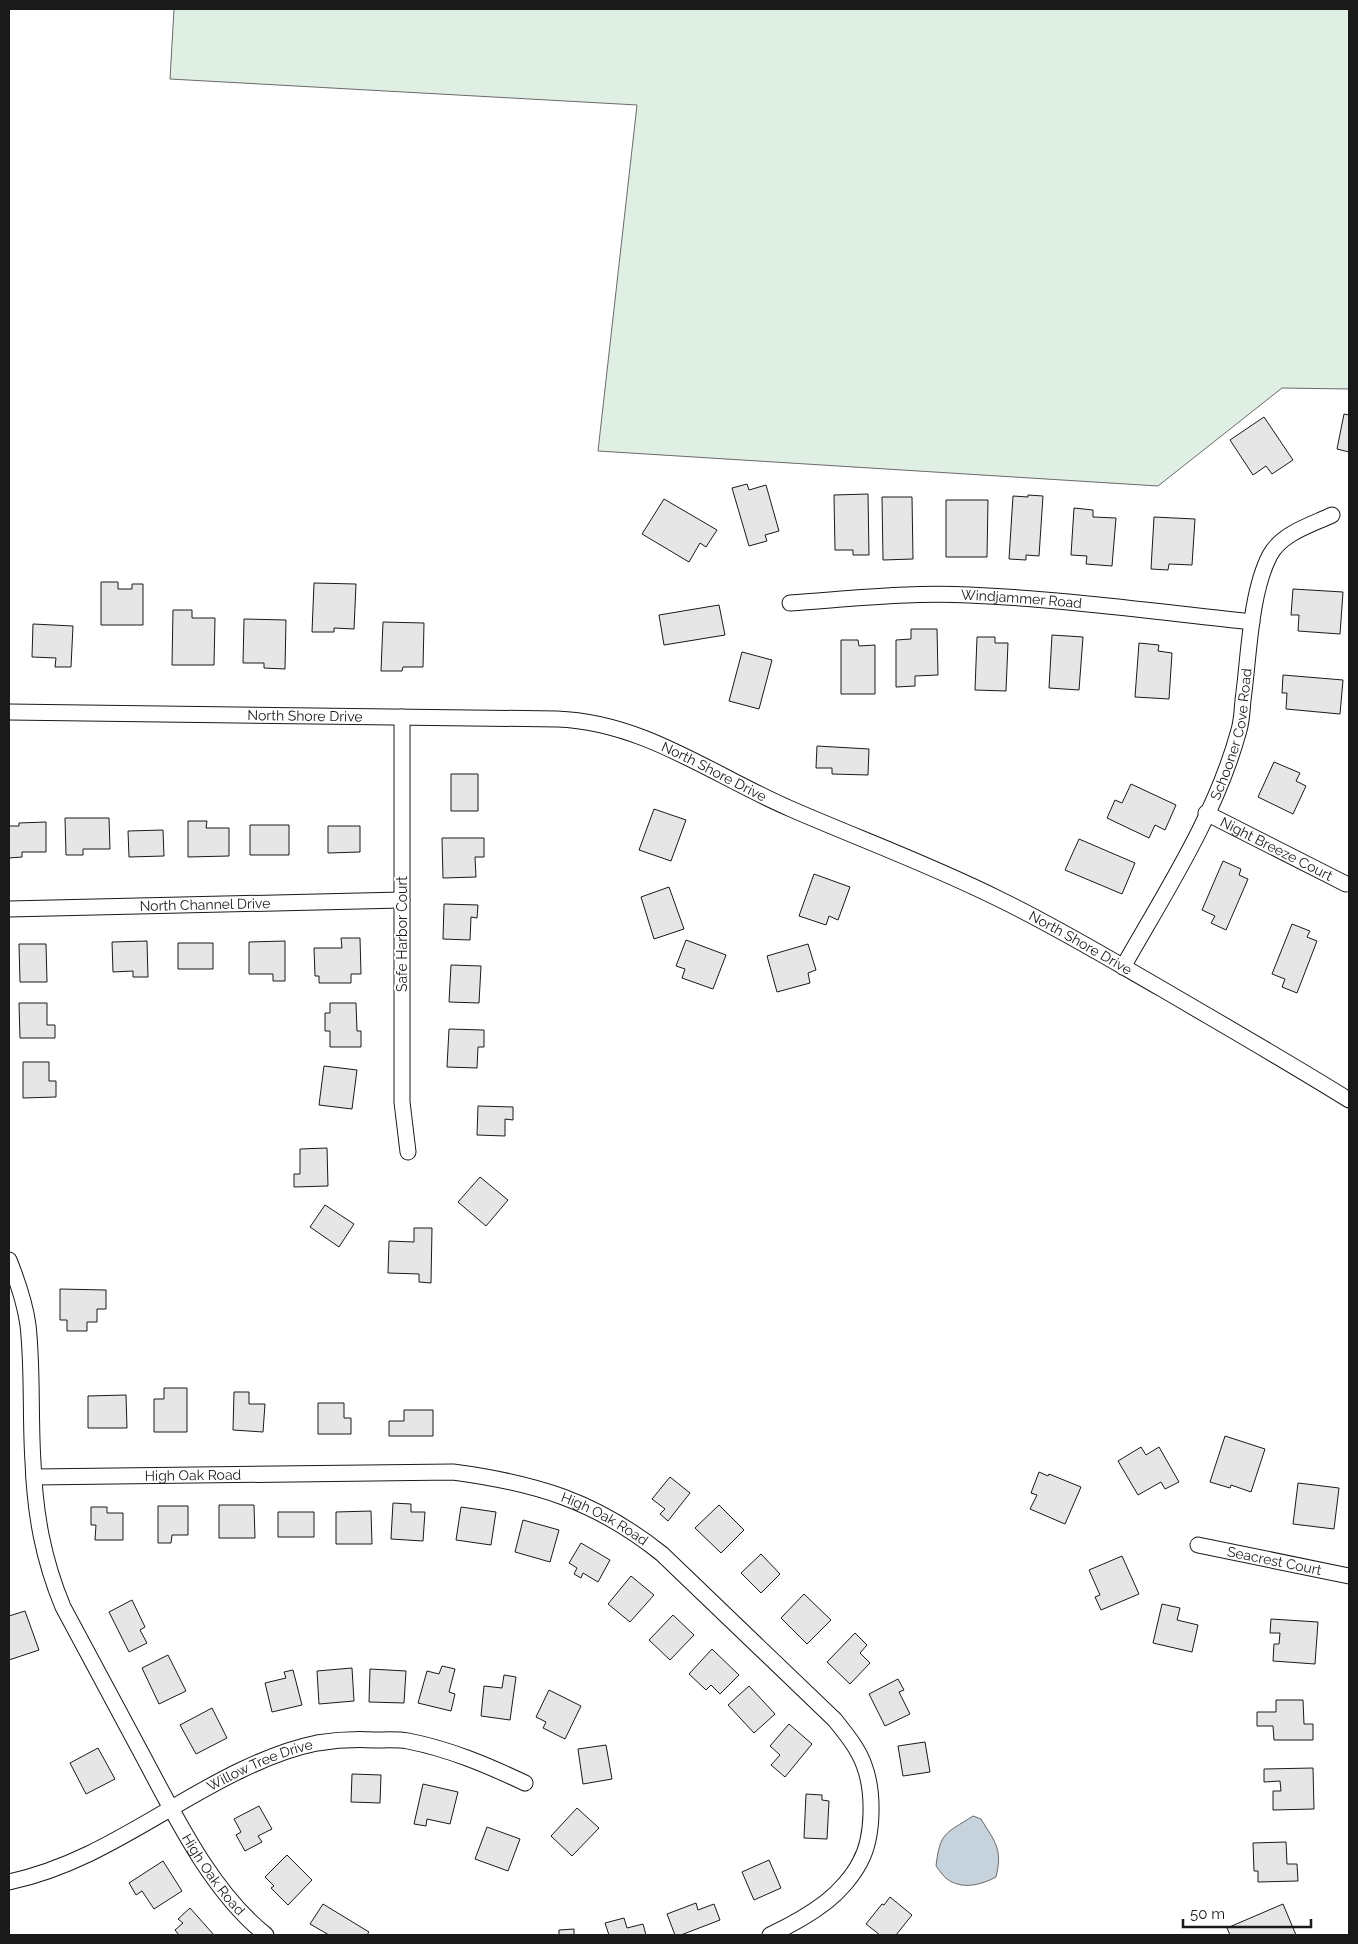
<svg xmlns="http://www.w3.org/2000/svg" width="1358" height="1944" viewBox="0 0 1358 1944" font-family="Raleway,sans-serif">
<style>
.green{fill:#e0efe3;stroke:#6a6a6a}
.water{fill:#c6d2dc;stroke:#6a6a6a}
.building{fill:#e6e6e6;stroke:#1a1a1a}
.lines{fill:none;stroke-linecap:round;stroke-linejoin:round}
.street-casing{stroke:#1a1a1a;stroke-width:17}
.street{stroke:#fff;stroke-width:15}
.labels{text-anchor:middle;dominant-baseline:central;stroke-width:4;stroke-linejoin:round;paint-order:stroke}
.street-label{font-size:14px;fill:#1a1a1a;stroke:#fff}
</style>
<rect width="100%" height="100%" fill="#fff"/>
<path class="green" d="M 174,9 L 1349,9 L 1349,389 L 1282,388 L 1158,486 L 598,451 L 637,105 L 170,79 Z"/>
<path class="water" d="M 973,1816 L 981,1819 C 995,1842 1003,1849 996,1877 C 981,1885 962,1890 947,1879 C 943,1876 939,1870 936,1866 C 940,1832 945,1834 973,1816 Z"/>
<path class="building" d="M 1344,414 L 1349,415 L 1349,452 L 1337,449 Z
M 1264,417 L 1293,460 L 1272,474 L 1266,466 L 1253,475 L 1230,440 Z
M 747,484 L 749,490 L 766,485 L 779,531 L 765,535 L 767,541 L 749,546 L 732,488 Z
M 868,494 L 869,555 L 853,555 L 853,550 L 835,550 L 834,495 Z
M 1028,495 L 1043,496 L 1039,556 L 1026,555 L 1026,560 L 1009,559 L 1013,496 L 1028,497 Z
M 882,497 L 912,497 L 913,559 L 883,560 Z
M 664,499 L 717,530 L 706,547 L 700,543 L 689,562 L 642,534 Z
M 946,500 L 988,500 L 987,557 L 946,557 Z
M 1074,508 L 1093,510 L 1093,517 L 1116,518 L 1112,566 L 1086,564 L 1087,556 L 1071,555 Z
M 1154,517 L 1195,519 L 1192,565 L 1169,564 L 1168,570 L 1151,569 Z
M 101,582 L 118,582 L 118,589 L 132,589 L 132,584 L 143,584 L 143,625 L 101,625 Z
M 314,583 L 356,584 L 354,629 L 334,628 L 334,632 L 312,632 Z
M 1293,589 L 1343,592 L 1340,634 L 1298,631 L 1299,615 L 1291,615 Z
M 719,605 L 725,635 L 664,645 L 659,615 Z
M 173,610 L 192,610 L 192,618 L 215,618 L 214,665 L 172,665 Z
M 244,619 L 286,620 L 285,669 L 264,668 L 264,663 L 243,663 Z
M 383,622 L 424,623 L 423,667 L 403,667 L 402,671 L 381,671 Z
M 33,624 L 73,626 L 71,667 L 55,667 L 56,658 L 32,657 Z
M 911,629 L 937,629 L 938,675 L 915,676 L 915,686 L 896,687 L 896,640 L 911,639 Z
M 1052,635 L 1083,637 L 1079,690 L 1049,688 Z
M 977,637 L 995,637 L 995,643 L 1008,643 L 1006,691 L 975,690 Z
M 841,640 L 858,640 L 859,646 L 875,645 L 875,694 L 841,694 Z
M 1139,643 L 1159,645 L 1158,651 L 1172,653 L 1169,699 L 1135,697 Z
M 742,652 L 772,660 L 759,709 L 729,701 Z
M 1283,675 L 1343,680 L 1340,714 L 1286,709 L 1287,693 L 1282,693 Z
M 817,746 L 869,749 L 868,775 L 832,774 L 832,768 L 816,768 Z
M 1274,762 L 1300,773 L 1296,781 L 1306,786 L 1293,814 L 1258,797 Z
M 451,774 L 478,774 L 478,811 L 451,811 Z
M 1131,784 L 1176,805 L 1165,830 L 1155,825 L 1149,838 L 1107,818 L 1115,800 L 1122,803 Z
M 654,809 L 686,820 L 671,861 L 639,850 Z
M 65,818 L 109,818 L 110,849 L 83,849 L 83,855 L 66,855 Z
M 188,821 L 207,821 L 206,828 L 229,828 L 229,856 L 188,857 Z
M 46,822 L 46,852 L 22,852 L 22,857 L 9,858 L 9,826 L 19,826 L 19,823 Z
M 250,825 L 289,825 L 289,855 L 250,855 Z
M 328,826 L 360,826 L 360,852 L 328,853 Z
M 163,830 L 164,856 L 129,857 L 128,831 Z
M 442,838 L 484,838 L 484,857 L 475,857 L 476,877 L 443,878 Z
M 1079,839 L 1135,863 L 1122,894 L 1065,870 Z
M 1223,861 L 1241,869 L 1239,875 L 1248,879 L 1226,930 L 1211,923 L 1215,916 L 1202,910 Z
M 814,874 L 850,887 L 838,920 L 829,916 L 826,925 L 799,916 Z
M 669,887 L 684,929 L 654,939 L 641,897 Z
M 444,904 L 478,905 L 477,918 L 471,917 L 470,940 L 443,939 Z
M 1292,924 L 1310,931 L 1307,937 L 1317,941 L 1297,993 L 1282,987 L 1285,979 L 1272,974 Z
M 341,938 L 360,938 L 361,974 L 351,974 L 351,983 L 319,983 L 319,976 L 315,976 L 314,948 L 342,948 Z
M 686,940 L 726,955 L 713,989 L 682,978 L 685,969 L 676,966 Z
M 147,941 L 148,977 L 133,977 L 133,971 L 113,972 L 112,942 Z
M 285,941 L 285,981 L 273,981 L 273,974 L 249,974 L 249,942 Z
M 178,943 L 213,943 L 213,969 L 178,969 Z
M 19,944 L 46,944 L 47,982 L 20,982 Z
M 808,944 L 816,970 L 808,973 L 810,983 L 777,992 L 767,956 Z
M 451,965 L 481,966 L 479,1003 L 449,1002 Z
M 19,1003 L 47,1003 L 47,1025 L 55,1025 L 55,1038 L 20,1038 Z
M 330,1003 L 356,1003 L 357,1031 L 361,1031 L 361,1047 L 330,1047 L 330,1031 L 325,1031 L 325,1013 L 330,1013 Z
M 449,1029 L 484,1030 L 484,1047 L 478,1047 L 477,1068 L 447,1067 Z
M 23,1062 L 49,1062 L 49,1081 L 56,1081 L 56,1097 L 23,1098 Z
M 324,1066 L 357,1070 L 352,1109 L 319,1105 Z
M 478,1106 L 513,1107 L 513,1120 L 505,1119 L 505,1136 L 477,1135 Z
M 327,1148 L 328,1186 L 294,1187 L 294,1174 L 300,1174 L 300,1149 Z
M 480,1177 L 508,1200 L 486,1226 L 458,1202 Z
M 325,1205 L 354,1224 L 339,1247 L 310,1227 Z
M 414,1228 L 432,1228 L 431,1283 L 419,1282 L 419,1274 L 388,1273 L 389,1241 L 414,1242 Z
M 60,1289 L 106,1290 L 106,1309 L 97,1309 L 97,1322 L 87,1322 L 87,1331 L 67,1331 L 67,1320 L 60,1320 Z
M 164,1388 L 187,1388 L 187,1432 L 154,1432 L 154,1399 L 164,1399 Z
M 234,1392 L 249,1392 L 249,1404 L 265,1404 L 263,1432 L 233,1430 Z
M 126,1395 L 127,1428 L 88,1428 L 88,1396 Z
M 318,1403 L 344,1403 L 344,1418 L 351,1418 L 351,1434 L 318,1434 Z
M 404,1410 L 433,1410 L 433,1436 L 389,1436 L 389,1421 L 404,1421 Z
M 1225,1436 L 1265,1449 L 1251,1492 L 1231,1485 L 1230,1488 L 1210,1482 Z
M 1141,1447 L 1146,1455 L 1159,1447 L 1179,1482 L 1165,1489 L 1161,1482 L 1138,1495 L 1118,1461 Z
M 1039,1472 L 1048,1476 L 1049,1474 L 1081,1487 L 1065,1524 L 1030,1509 L 1037,1495 L 1031,1493 Z
M 670,1477 L 690,1493 L 668,1521 L 660,1514 L 665,1509 L 652,1499 Z
M 1298,1483 L 1339,1488 L 1334,1529 L 1293,1524 Z
M 393,1503 L 411,1504 L 411,1512 L 425,1512 L 423,1541 L 391,1539 Z
M 219,1505 L 254,1505 L 255,1538 L 219,1538 Z
M 719,1505 L 744,1530 L 721,1553 L 695,1528 Z
M 158,1506 L 188,1506 L 188,1535 L 172,1535 L 171,1543 L 158,1543 Z
M 91,1507 L 107,1507 L 107,1513 L 123,1513 L 123,1540 L 95,1540 L 96,1525 L 91,1525 Z
M 461,1507 L 496,1512 L 491,1545 L 456,1540 Z
M 371,1511 L 372,1544 L 336,1544 L 336,1512 Z
M 278,1512 L 314,1512 L 314,1537 L 278,1537 Z
M 523,1520 L 559,1530 L 550,1562 L 515,1552 Z
M 581,1543 L 610,1560 L 598,1582 L 583,1573 L 581,1578 L 574,1574 L 577,1568 L 569,1563 Z
M 761,1554 L 780,1574 L 761,1593 L 741,1573 Z
M 1122,1556 L 1139,1594 L 1101,1610 L 1095,1597 L 1100,1595 L 1089,1570 Z
M 631,1576 L 654,1595 L 630,1622 L 608,1604 Z
M 804,1594 L 831,1620 L 807,1644 L 781,1618 Z
M 132,1600 L 145,1627 L 140,1630 L 147,1643 L 129,1652 L 109,1612 Z
M 1162,1604 L 1180,1608 L 1177,1620 L 1198,1625 L 1192,1652 L 1153,1643 Z
M 25,1611 L 39,1650 L 9,1660 L 9,1616 Z
M 673,1615 L 694,1635 L 670,1660 L 649,1640 Z
M 1271,1619 L 1318,1622 L 1315,1664 L 1273,1661 L 1274,1644 L 1279,1644 L 1280,1633 L 1270,1633 Z
M 855,1633 L 867,1645 L 860,1653 L 870,1663 L 850,1684 L 827,1662 Z
M 712,1649 L 739,1675 L 720,1694 L 711,1685 L 706,1690 L 689,1674 Z
M 168,1655 L 186,1691 L 159,1704 L 142,1668 Z
M 442,1666 L 455,1669 L 449,1692 L 455,1694 L 451,1711 L 418,1703 L 427,1671 L 439,1674 Z
M 352,1668 L 354,1701 L 319,1704 L 317,1671 Z
M 370,1669 L 406,1671 L 404,1703 L 369,1702 Z
M 293,1670 L 302,1705 L 272,1712 L 265,1683 L 286,1678 L 284,1672 Z
M 504,1675 L 516,1677 L 510,1720 L 481,1716 L 484,1686 L 502,1688 Z
M 898,1679 L 904,1690 L 899,1692 L 910,1714 L 885,1726 L 869,1694 Z
M 749,1686 L 775,1714 L 754,1733 L 728,1705 Z
M 549,1690 L 581,1706 L 565,1739 L 543,1728 L 546,1722 L 536,1717 Z
M 1276,1700 L 1303,1700 L 1304,1724 L 1313,1724 L 1313,1740 L 1274,1740 L 1273,1726 L 1257,1726 L 1257,1712 L 1276,1712 Z
M 212,1708 L 227,1738 L 196,1754 L 180,1725 Z
M 789,1724 L 812,1744 L 785,1777 L 771,1765 L 780,1755 L 770,1746 Z
M 925,1742 L 930,1772 L 903,1776 L 898,1746 Z
M 606,1745 L 612,1779 L 583,1784 L 578,1749 Z
M 98,1748 L 115,1779 L 86,1794 L 70,1763 Z
M 1313,1768 L 1314,1809 L 1273,1810 L 1273,1791 L 1281,1791 L 1280,1781 L 1264,1782 L 1264,1769 Z
M 352,1774 L 381,1775 L 380,1803 L 351,1802 Z
M 423,1784 L 458,1792 L 450,1824 L 427,1819 L 426,1826 L 414,1824 Z
M 806,1794 L 822,1795 L 822,1800 L 829,1801 L 827,1839 L 804,1838 Z
M 259,1806 L 272,1829 L 258,1836 L 262,1842 L 245,1851 L 236,1835 L 241,1832 L 234,1819 Z
M 577,1808 L 599,1828 L 572,1856 L 551,1836 Z
M 487,1827 L 520,1839 L 508,1871 L 475,1859 Z
M 1286,1842 L 1287,1864 L 1297,1864 L 1298,1881 L 1258,1882 L 1258,1871 L 1254,1871 L 1253,1843 Z
M 287,1855 L 312,1880 L 288,1905 L 271,1888 L 274,1886 L 265,1877 Z
M 769,1860 L 781,1888 L 754,1900 L 742,1872 Z
M 163,1861 L 182,1891 L 154,1909 L 142,1891 L 136,1895 L 129,1883 Z
M 890,1897 L 912,1915 L 896,1935 L 880,1935 L 866,1924 L 882,1904 L 884,1905 Z
M 696,1903 L 698,1910 L 714,1904 L 720,1920 L 681,1935 L 675,1935 L 667,1914 Z
M 323,1904 L 369,1932 L 367,1935 L 329,1935 L 310,1924 Z
M 1283,1904 L 1296,1935 L 1230,1935 L 1227,1928 Z
M 190,1908 L 214,1935 L 179,1935 L 175,1930 L 183,1923 L 178,1919 Z
M 624,1918 L 627,1928 L 643,1924 L 646,1935 L 609,1935 L 605,1923 Z
M 574,1929 L 574,1935 L 559,1935 L 559,1930 Z"/>
<g class="lines">
<g class="street-casing">
<g id="street">
<path id="s1" d="M 790,603 C 849,599 909,592 969,595 C 1063,599 1158,612 1252,622"/>
<path id="s2" d="M 9,712 L 557,719 C 644,722 714,776 791,809 C 860,839 931,865 999,899 C 1055,926 1108,958 1162,989 C 1225,1026 1288,1062 1349,1100"/>
<path d="M 402,717 L 402,1102 L 408,1152"/>
<path id="s3" d="M 1206,813 L 1346,884"/>
<path id="s4" d="M 9,909 L 402,900"/>
<path id="s5" d="M 1123,967 C 1166,891 1216,815 1239,730 C 1242,720 1242,710 1243,700 C 1249,657 1250,593 1270,555 C 1282,533 1311,525 1332,515"/>
<path id="s6" d="M 9,1260 C 17,1280 25,1303 28,1325 C 33,1370 30,1417 33,1462 C 35,1514 43,1559 63,1607 C 90,1657 117,1708 144,1758 C 176,1818 212,1892 266,1935"/>
<path id="s7" d="M 34,1477 L 453,1472 C 536,1483 596,1501 662,1554 L 835,1720 C 846,1734 858,1748 864,1765 C 874,1791 874,1837 860,1862 C 853,1876 839,1892 826,1902 C 808,1916 789,1926 770,1935"/>
<path id="s8" d="M 1198,1545 L 1349,1576"/>
<path id="s9" d="M 9,1882 C 69,1869 117,1840 170,1809 C 214,1783 267,1753 317,1743 C 336,1740 356,1739 374,1740 C 385,1740 397,1739 408,1741 C 449,1749 487,1765 525,1783"/>
</g>
</g>
<use href="#street" class="street"/>
</g>
<g class="labels">
<g class="street-label">
<text stroke="none"><textPath href="#s1" startOffset="232">Windjammer Road</textPath></text>
<text stroke="none"><textPath href="#s2" startOffset="296">North Shore Drive</textPath></text>
<text stroke="none"><textPath href="#s5" startOffset="259">Schooner Cove Road</textPath></text>
<text stroke="none"><textPath href="#s2" startOffset="715">North Shore Drive</textPath></text>
<text stroke="none"><textPath href="#s3" startOffset="79">Night Breeze Court</textPath></text>
<text stroke="none"><textPath href="#s4" startOffset="196">North Channel Drive</textPath></text>
<text transform="translate(402 934) rotate(-90)">Safe Harbor Court</text>
<text stroke="none"><textPath href="#s2" startOffset="1120">North Shore Drive</textPath></text>
<text stroke="none"><textPath href="#s7" startOffset="159">High Oak Road</textPath></text>
<text stroke="none"><textPath href="#s7" startOffset="579">High Oak Road</textPath></text>
<text stroke="none"><textPath href="#s8" startOffset="78">Seacrest Court</textPath></text>
<text stroke="none"><textPath href="#s9" startOffset="278">Willow Tree Drive</textPath></text>
<text stroke="none"><textPath href="#s6" startOffset="661">High Oak Road</textPath></text>
</g>
</g>
<rect width="1358" height="1944" fill="none" stroke="#1a1a1a" stroke-width="20"/>
<path d="M1183 1919v8h128v-8" fill="none" stroke="#1a1a1a" stroke-width="2.5"/>
<text x="1190" y="1919" font-size="15" fill="#1a1a1a" stroke="#ffffff" stroke-width="4" paint-order="stroke">50 m</text>
</svg>
